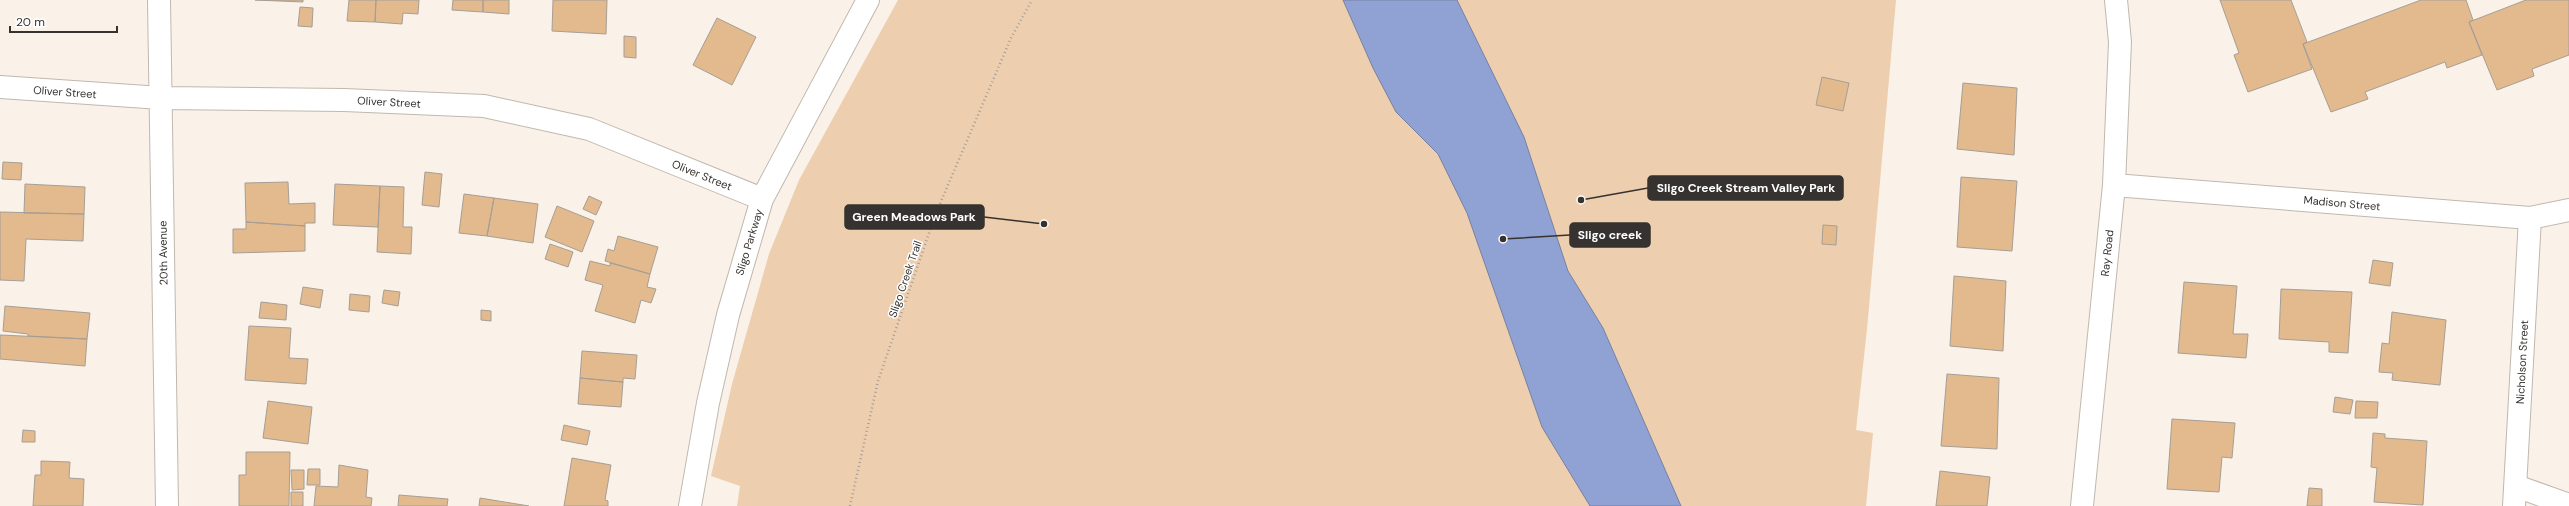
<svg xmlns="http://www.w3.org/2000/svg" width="2569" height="506" viewBox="0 0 2569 506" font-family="'DM Sans',sans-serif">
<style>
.green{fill:#edceae}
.water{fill:#90a2d3;stroke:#7580a2}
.building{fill:#e2ba8e;stroke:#a69e95}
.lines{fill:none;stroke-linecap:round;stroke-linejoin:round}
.minor-casing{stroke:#c0b8af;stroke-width:24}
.path{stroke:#a39d96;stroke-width:2.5;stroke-dasharray:1 3;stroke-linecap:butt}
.minor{stroke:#fff;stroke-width:22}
.labels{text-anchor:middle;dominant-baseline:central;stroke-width:3;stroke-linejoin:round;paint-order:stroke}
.street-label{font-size:11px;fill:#35322f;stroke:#fff}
.leader{fill:none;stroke:#35322f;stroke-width:1.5}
.callout-dot{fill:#35322f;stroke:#fff;stroke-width:1.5}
.callout{fill:#35322f;stroke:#35322f;stroke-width:1.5}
.callout-label{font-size:12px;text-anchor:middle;font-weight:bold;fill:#fff}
</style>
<rect width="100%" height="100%" fill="#faf1e8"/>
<path class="green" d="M 898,0 L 1896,0 L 1867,329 L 1856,430 L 1873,433 L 1866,506 L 737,506 L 740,486 L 711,476 L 732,384 L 769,254 L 799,180 Z"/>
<path class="water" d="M 1343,0 L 1457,0 L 1524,137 L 1568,271 L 1603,328 L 1681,506 L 1590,506 L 1542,427 L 1467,213 L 1438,154 L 1396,112 L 1373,68 Z"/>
<path class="building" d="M 255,0 L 303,0 L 303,2 Z
M 349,0 L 376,0 L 375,22 L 347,21 Z
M 376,0 L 419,0 L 418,14 L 403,13 L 402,24 L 375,22 Z
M 453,0 L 483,0 L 483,12 L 452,10 Z
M 483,0 L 509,0 L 509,14 L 483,12 Z
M 553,0 L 607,0 L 606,34 L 552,31 Z
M 2220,0 L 2291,0 L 2307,42 L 2303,44 L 2312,69 L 2248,92 L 2234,55 L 2239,53 Z
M 2421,0 L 2466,0 L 2473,20 L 2469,22 L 2482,55 L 2447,68 L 2445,62 L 2365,92 L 2368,99 L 2331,112 L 2303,44 Z
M 2526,0 L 2569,0 L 2569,55 L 2532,69 L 2534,76 L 2497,90 L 2469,22 Z
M 300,7 L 313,8 L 312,27 L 298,26 Z
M 717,18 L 756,37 L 732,85 L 693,65 Z
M 624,36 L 636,37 L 636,58 L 624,57 Z
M 1822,77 L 1849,83 L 1843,111 L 1816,105 Z
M 1963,83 L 2017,88 L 2014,155 L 1957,149 Z
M 3,162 L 22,163 L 21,180 L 2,179 Z
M 425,172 L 442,174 L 439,207 L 422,205 Z
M 1961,177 L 2017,181 L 2012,251 L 1957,247 Z
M 288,182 L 289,204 L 315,203 L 315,223 L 305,223 L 305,226 L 246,222 L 245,183 Z
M 25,184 L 85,187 L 84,214 L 24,213 Z
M 335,184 L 380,186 L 378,227 L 333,225 Z
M 380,186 L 404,187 L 403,227 L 412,227 L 411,254 L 377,252 Z
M 464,194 L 494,198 L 487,236 L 459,233 Z
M 589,196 L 602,202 L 596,215 L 583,209 Z
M 494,198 L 538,204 L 533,243 L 487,236 Z
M 557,206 L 594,221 L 582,252 L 545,237 Z
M 0,212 L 84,214 L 83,241 L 26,239 L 24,281 L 0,280 Z
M 246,222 L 305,226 L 305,251 L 233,253 L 233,229 L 246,229 Z
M 1823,225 L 1837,226 L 1836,245 L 1822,244 Z
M 618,236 L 658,247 L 650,274 L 605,261 L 608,249 L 614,251 Z
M 550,244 L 573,252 L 568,267 L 545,259 Z
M 2373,260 L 2393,263 L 2390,286 L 2369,283 Z
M 590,261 L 610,266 L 610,263 L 650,274 L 647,287 L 656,289 L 651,303 L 641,300 L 635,323 L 595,311 L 603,285 L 585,280 Z
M 1954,276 L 2006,281 L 2003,351 L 1950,346 Z
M 2184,282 L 2237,286 L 2233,334 L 2248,334 L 2246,358 L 2178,353 Z
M 303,287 L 323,290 L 320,308 L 300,304 Z
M 2281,289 L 2352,292 L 2348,353 L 2329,352 L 2329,342 L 2279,339 Z
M 384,290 L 400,292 L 398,306 L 382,303 Z
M 350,294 L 370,296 L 369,312 L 349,310 Z
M 261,302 L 287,305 L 286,320 L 259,318 Z
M 5,306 L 90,313 L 87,339 L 28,336 L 28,334 L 3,331 Z
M 481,310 L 491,311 L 491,321 L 481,320 Z
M 2392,312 L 2446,320 L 2440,385 L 2392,380 L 2393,373 L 2379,372 L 2382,343 L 2389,344 Z
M 249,326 L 291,328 L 289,358 L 308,359 L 306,384 L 245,380 Z
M 0,335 L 87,339 L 85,366 L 0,359 Z
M 582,351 L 637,355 L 635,379 L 623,378 L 623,382 L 580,378 Z
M 1947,374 L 1999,378 L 1997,449 L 1941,446 Z
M 580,378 L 623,382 L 621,407 L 578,404 Z
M 2335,397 L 2353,400 L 2350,414 L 2333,412 Z
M 268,401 L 312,407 L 308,444 L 263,438 Z
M 2356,401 L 2378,402 L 2377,418 L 2355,418 Z
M 2172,419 L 2235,423 L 2232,458 L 2222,457 L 2219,492 L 2167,489 Z
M 564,425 L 590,431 L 587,445 L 561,440 Z
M 23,430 L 35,431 L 35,442 L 22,442 Z
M 2373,433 L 2385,434 L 2385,438 L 2427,441 L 2423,505 L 2374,502 L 2377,468 L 2371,467 Z
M 246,452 L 290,452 L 289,506 L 239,506 L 239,475 L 246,475 Z
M 572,458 L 611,465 L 605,500 L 608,501 L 608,506 L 564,506 Z
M 41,461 L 70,462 L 69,478 L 84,479 L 83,506 L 33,506 L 35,475 L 41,475 Z
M 339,465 L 368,470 L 366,497 L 372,498 L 371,506 L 314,506 L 316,486 L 338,487 Z
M 308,469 L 320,469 L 320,485 L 307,485 Z
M 291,470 L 304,470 L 304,489 L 292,490 Z
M 1940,471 L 1990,477 L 1987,506 L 1936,506 Z
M 2309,488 L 2322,489 L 2322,506 L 2307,506 Z
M 291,492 L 303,492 L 303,506 L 291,506 Z
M 399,495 L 448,499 L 447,506 L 398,506 Z
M 480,498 L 529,506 L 479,506 Z"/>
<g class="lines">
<g class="minor-casing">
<path id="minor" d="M 159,0 L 167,506
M 0,87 L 161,98 L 344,100 L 484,106 L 589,129 L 762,199
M 2114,185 L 2530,218 L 2569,210
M 2516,486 L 2569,505
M 690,506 L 708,403 L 728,315 L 762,199 L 868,0
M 2082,506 L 2114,185 L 2120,42 L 2116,0
M 2514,506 L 2530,218"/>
</g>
<path class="path" d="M 850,506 L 878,381 L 936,213 L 1011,38 L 1032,0"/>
<use href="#minor" class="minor"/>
</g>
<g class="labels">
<g class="street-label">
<text transform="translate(65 92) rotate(4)">Oliver Street</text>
<text transform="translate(389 102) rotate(3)">Oliver Street</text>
<text transform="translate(702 175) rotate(22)">Oliver Street</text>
<text transform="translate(2342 203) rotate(5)">Madison Street</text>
<text transform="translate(749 242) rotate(-73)">Sligo Parkway</text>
<text transform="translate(163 253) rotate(-91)">20th Avenue</text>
<text transform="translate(2107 253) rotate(-84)">Ray Road</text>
<text transform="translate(905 279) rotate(-71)">Sligo Creek Trail</text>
<text transform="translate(2522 362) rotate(-87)">Nicholson Street</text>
</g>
</g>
<path class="leader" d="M1581 200L1648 188M1044 224L984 217M1503 239L1570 235"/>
<g class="callout-dot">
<circle cx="1581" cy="200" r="4"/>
<circle cx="1044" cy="224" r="4"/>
<circle cx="1503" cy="239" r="4"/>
</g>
<g class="callout">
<rect x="1648" y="176" width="195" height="24" rx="4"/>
<rect x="845" y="205" width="139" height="24" rx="4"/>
<rect x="1570" y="223" width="80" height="24" rx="4"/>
</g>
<g class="callout-label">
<text x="1746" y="192">Sligo Creek Stream Valley Park</text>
<text x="914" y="221">Green Meadows Park</text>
<text x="1610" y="239">Sligo creek</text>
</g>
<path d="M10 26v6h107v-6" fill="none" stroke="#35322f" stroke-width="2"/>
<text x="16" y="26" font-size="12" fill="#35322f" stroke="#ffffff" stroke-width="3" paint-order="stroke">20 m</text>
</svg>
